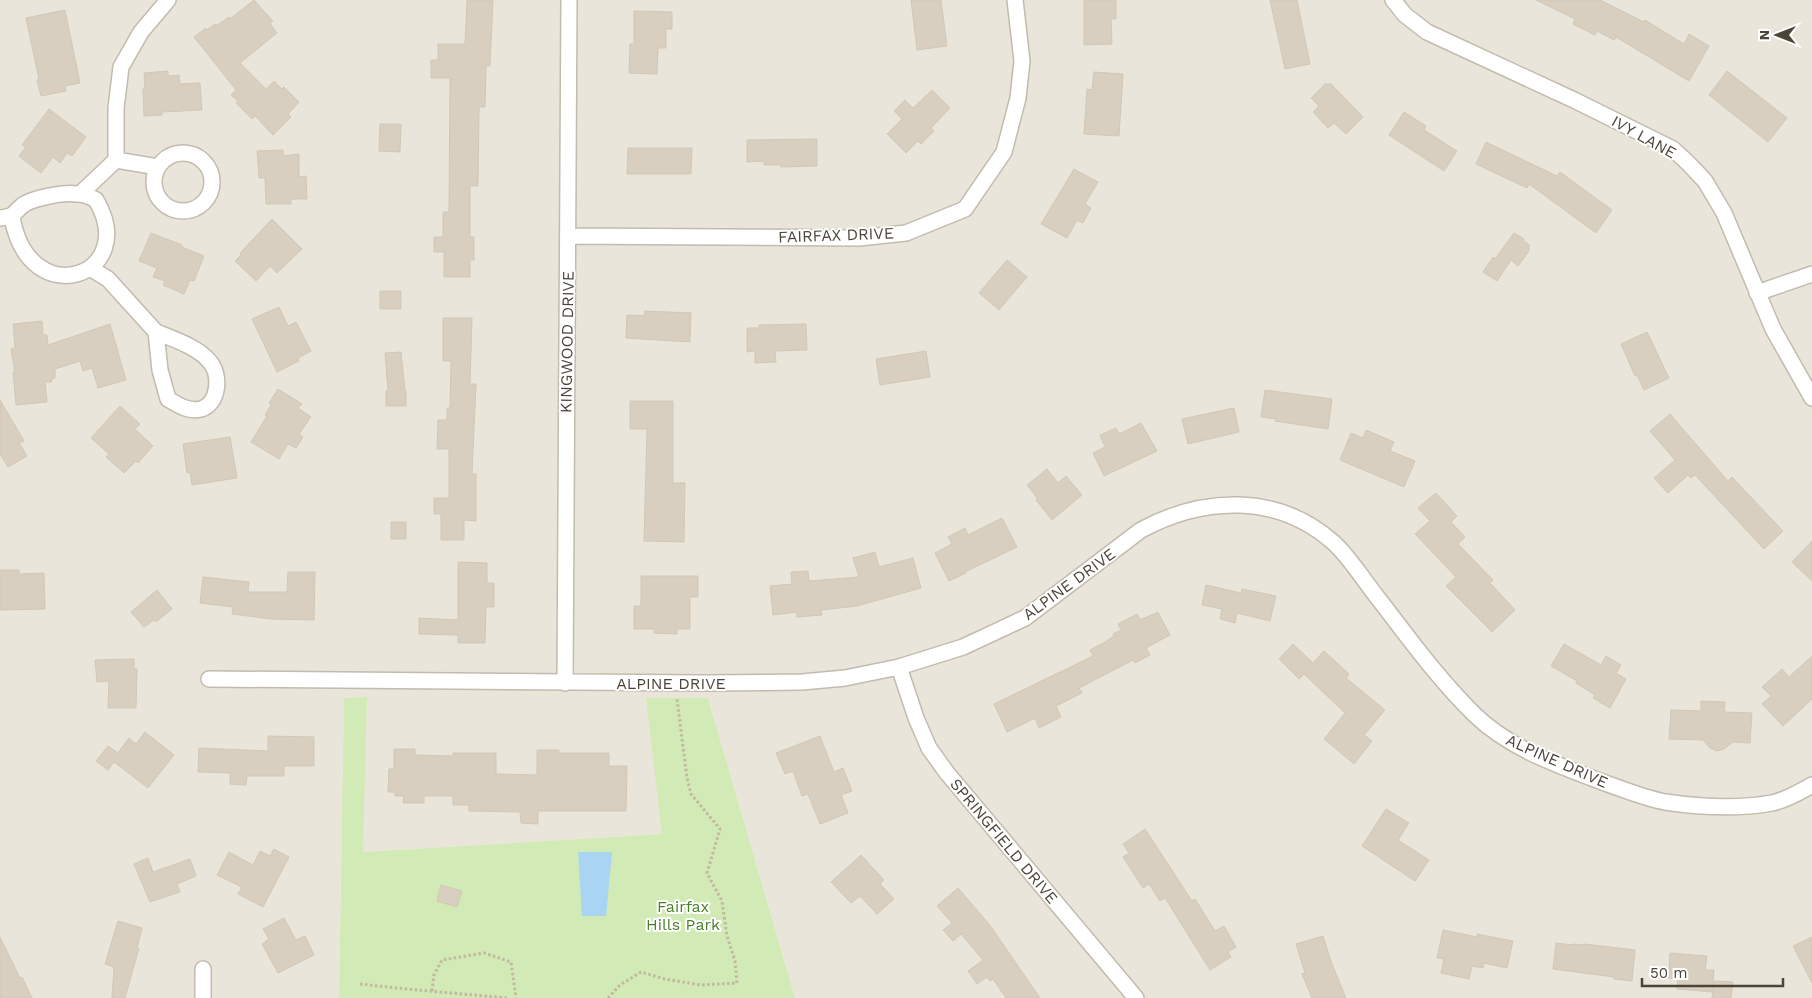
<svg xmlns="http://www.w3.org/2000/svg" width="1812" height="998" viewBox="0 0 1812 998" font-family="'Work Sans',sans-serif">
<style>
.residential{fill:#eae5da}
.green{fill:#d2eab5}
.water{fill:#a9d4f2}
.building{fill:#d8cfc1;stroke:#d3c7b4}
.lines{fill:none;stroke-linecap:round;stroke-linejoin:round}
.street-casing{stroke:#c2bbae;stroke-width:18}
.path{stroke:#c4b79f;stroke-width:3;stroke-dasharray:2.5 2.5;stroke-linecap:butt}
.street{stroke:#fff;stroke-width:15}
.labels{text-anchor:middle;dominant-baseline:central;stroke-width:4;stroke-linejoin:round;paint-order:stroke}
.street-label{font-size:16px;fill:#4b4439;stroke:#fff}
.park-label{font-size:16px;fill:#4a7f2a;stroke:#fff}
</style>
<rect width="100%" height="100%" fill="#f6f3ec"/>
<path class="residential" d="M 0,0 L 1812,0 L 1812,998 L 795,998 L 708,698 L 646,698 L 663,834 L 362,852 L 367,697 L 344,698 L 339,998 L 0,998 Z"/>
<path class="green" d="M 367,697 L 363,852 L 662,834 L 646,698 L 708,698 L 795,998 L 339,998 L 344,698 Z"/>
<path class="water" d="M 578,852 L 612,852 L 606,916 L 582,916 Z"/>
<path class="building" d="M 254,0 L 273,21 L 270,24 L 277,33 L 240,63 L 266,89 L 274,81 L 282,89 L 284,87 L 299,102 L 288,114 L 291,117 L 273,135 L 255,116 L 252,119 L 236,103 L 238,101 L 231,95 L 236,90 L 194,37 L 206,28 L 207,30 L 215,24 L 216,26 L 229,17 L 230,19 Z
M 467,0 L 493,0 L 490,66 L 486,66 L 485,107 L 479,107 L 478,186 L 470,186 L 470,237 L 474,237 L 474,260 L 470,260 L 470,277 L 444,277 L 444,252 L 434,252 L 434,237 L 443,237 L 443,212 L 449,212 L 450,78 L 431,78 L 431,60 L 438,60 L 438,44 L 465,44 Z
M 911,0 L 941,0 L 947,46 L 917,50 Z
M 1084,0 L 1116,0 L 1116,19 L 1111,19 L 1112,44 L 1084,45 Z
M 1270,0 L 1297,0 L 1310,64 L 1285,69 Z
M 1536,0 L 1600,0 L 1644,22 L 1645,20 L 1684,44 L 1689,34 L 1709,46 L 1689,81 L 1616,37 L 1614,40 L 1597,31 L 1595,35 L 1573,24 L 1575,19 Z
M 65,10 L 80,83 L 65,86 L 66,91 L 41,96 L 37,80 L 39,79 L 26,18 Z
M 634,11 L 672,12 L 672,29 L 666,29 L 666,48 L 658,48 L 657,74 L 629,73 L 630,44 L 634,44 Z
M 168,71 L 168,76 L 179,75 L 180,84 L 200,83 L 202,110 L 162,112 L 162,115 L 144,116 L 143,89 L 145,89 L 144,73 Z
M 1727,71 L 1787,118 L 1768,142 L 1709,95 Z
M 1094,72 L 1123,74 L 1119,136 L 1084,134 L 1087,89 L 1092,90 Z
M 1325,84 L 1331,84 L 1363,117 L 1346,134 L 1334,123 L 1328,128 L 1313,112 L 1319,106 L 1311,98 Z
M 932,90 L 950,108 L 931,128 L 934,131 L 921,144 L 918,141 L 906,153 L 887,134 L 902,119 L 894,111 L 905,100 L 913,108 Z
M 49,109 L 86,137 L 72,156 L 67,153 L 60,163 L 53,157 L 41,173 L 19,156 L 26,147 L 22,145 Z
M 1404,112 L 1426,126 L 1424,130 L 1457,151 L 1444,171 L 1389,135 Z
M 380,124 L 401,124 L 400,152 L 379,151 Z
M 817,139 L 817,166 L 781,167 L 781,165 L 764,165 L 764,161 L 747,162 L 747,140 Z
M 1486,142 L 1557,176 L 1560,172 L 1612,210 L 1596,233 L 1529,184 L 1527,188 L 1476,164 Z
M 628,148 L 692,148 L 691,174 L 627,174 Z
M 283,150 L 283,156 L 299,154 L 299,177 L 306,176 L 307,199 L 291,199 L 291,204 L 266,204 L 265,178 L 259,178 L 257,151 Z
M 1074,169 L 1098,182 L 1085,204 L 1091,208 L 1083,223 L 1077,220 L 1067,238 L 1041,224 Z
M 272,219 L 302,249 L 277,273 L 270,266 L 256,281 L 235,261 L 241,255 L 240,253 Z
M 151,233 L 182,245 L 182,247 L 204,256 L 194,281 L 190,280 L 184,294 L 163,285 L 165,281 L 153,277 L 157,268 L 139,261 Z
M 1514,233 L 1524,239 L 1523,240 L 1529,245 L 1529,251 L 1518,266 L 1511,260 L 1497,281 L 1483,272 L 1493,257 L 1495,259 Z
M 1007,260 L 1027,277 L 999,310 L 979,293 Z
M 380,291 L 401,291 L 401,309 L 380,309 Z
M 279,307 L 288,326 L 296,322 L 311,351 L 298,358 L 299,361 L 277,372 L 252,319 Z
M 645,311 L 691,313 L 690,342 L 626,338 L 627,315 L 644,316 Z
M 443,318 L 472,318 L 470,384 L 476,384 L 472,474 L 476,474 L 476,521 L 464,520 L 464,540 L 441,540 L 441,514 L 434,514 L 434,498 L 449,498 L 449,449 L 437,449 L 438,420 L 447,420 L 447,408 L 450,408 L 451,361 L 443,361 Z
M 42,321 L 43,335 L 47,335 L 48,345 L 110,324 L 126,380 L 98,388 L 92,368 L 83,371 L 80,361 L 55,369 L 55,378 L 51,379 L 52,382 L 45,382 L 47,402 L 16,405 L 13,372 L 15,372 L 11,349 L 15,348 L 13,324 Z
M 806,324 L 807,350 L 775,351 L 776,362 L 755,363 L 755,351 L 747,352 L 747,328 L 759,328 L 759,325 Z
M 1647,332 L 1669,378 L 1644,390 L 1637,375 L 1635,376 L 1621,344 Z
M 926,351 L 930,377 L 880,385 L 876,359 Z
M 401,352 L 405,391 L 406,391 L 406,406 L 386,406 L 386,391 L 388,391 L 385,353 Z
M 278,389 L 302,404 L 298,408 L 311,417 L 299,434 L 303,437 L 296,448 L 288,444 L 279,459 L 251,442 L 267,416 L 265,415 L 271,405 L 269,403 Z
M 1265,390 L 1332,399 L 1328,429 L 1275,421 L 1276,419 L 1261,417 Z
M 0,400 L 24,441 L 19,443 L 27,456 L 8,467 L 0,454 Z
M 630,401 L 673,401 L 673,483 L 685,483 L 684,542 L 644,541 L 647,429 L 630,429 Z
M 120,406 L 140,424 L 135,429 L 153,446 L 138,463 L 136,461 L 124,473 L 106,457 L 109,454 L 91,438 Z
M 1234,408 L 1239,432 L 1188,444 L 1182,419 Z
M 1670,414 L 1728,481 L 1732,477 L 1783,531 L 1764,549 L 1695,475 L 1691,478 L 1688,475 L 1668,493 L 1654,478 L 1675,460 L 1650,431 Z
M 1141,423 L 1157,451 L 1104,476 L 1093,453 L 1105,447 L 1100,435 L 1116,428 L 1119,434 Z
M 1366,430 L 1394,442 L 1390,451 L 1415,461 L 1404,487 L 1340,460 L 1351,433 L 1363,438 Z
M 230,437 L 237,478 L 192,485 L 190,472 L 187,473 L 183,444 Z
M 1047,469 L 1058,483 L 1066,476 L 1082,495 L 1052,520 L 1036,500 L 1038,499 L 1027,485 Z
M 1436,493 L 1457,516 L 1451,522 L 1465,537 L 1458,544 L 1493,580 L 1490,583 L 1515,610 L 1492,632 L 1446,586 L 1456,577 L 1415,534 L 1430,521 L 1418,508 Z
M 1002,518 L 1017,547 L 965,572 L 966,573 L 949,581 L 935,553 L 952,544 L 948,537 L 965,528 L 968,535 Z
M 391,522 L 406,522 L 406,539 L 391,539 Z
M 1812,541 L 1812,581 L 1792,562 Z
M 875,552 L 879,567 L 913,558 L 921,588 L 857,606 L 821,610 L 822,615 L 797,617 L 797,612 L 773,615 L 770,586 L 792,584 L 791,572 L 808,571 L 809,581 L 859,577 L 853,558 Z
M 458,562 L 487,563 L 487,583 L 494,583 L 494,607 L 486,607 L 485,643 L 458,643 L 458,635 L 419,634 L 419,618 L 458,620 Z
M 0,570 L 19,570 L 19,574 L 44,573 L 45,609 L 0,610 Z
M 288,572 L 315,572 L 314,620 L 271,619 L 232,614 L 233,607 L 200,603 L 203,577 L 249,582 L 248,592 L 287,592 Z
M 641,576 L 698,576 L 698,597 L 690,597 L 690,629 L 677,629 L 677,634 L 654,633 L 654,629 L 634,629 L 634,606 L 641,606 Z
M 1206,585 L 1241,593 L 1242,589 L 1276,596 L 1270,621 L 1237,613 L 1235,623 L 1220,619 L 1222,609 L 1202,605 Z
M 157,590 L 172,609 L 156,622 L 154,620 L 144,627 L 131,612 Z
M 1158,612 L 1170,635 L 1146,648 L 1150,655 L 1135,663 L 1133,660 L 1079,688 L 1082,693 L 1056,706 L 1061,717 L 1039,728 L 1035,718 L 1007,732 L 994,704 L 1093,656 L 1090,650 L 1105,642 L 1114,636 L 1113,634 L 1121,630 L 1118,624 L 1137,614 L 1140,620 Z
M 1293,644 L 1313,663 L 1324,651 L 1349,674 L 1346,678 L 1385,710 L 1364,735 L 1372,741 L 1354,764 L 1324,739 L 1345,713 L 1304,674 L 1299,679 L 1279,659 Z
M 1564,644 L 1601,665 L 1606,656 L 1621,665 L 1616,673 L 1626,679 L 1610,708 L 1593,698 L 1595,695 L 1576,683 L 1577,681 L 1551,666 Z
M 1812,656 L 1812,699 L 1783,726 L 1762,704 L 1771,696 L 1762,687 L 1782,669 L 1789,677 Z
M 134,659 L 134,669 L 137,669 L 136,708 L 108,708 L 109,681 L 97,682 L 95,660 Z
M 1701,701 L 1725,702 L 1724,712 L 1752,713 L 1750,743 L 1733,742 L 1724,749 L 1717,751 L 1710,748 L 1703,740 L 1669,739 L 1671,710 L 1701,711 Z
M 145,732 L 174,755 L 148,788 L 114,762 L 108,770 L 96,761 L 108,746 L 118,753 L 129,738 L 136,744 Z
M 268,736 L 314,737 L 314,766 L 284,766 L 284,776 L 247,776 L 246,785 L 230,784 L 230,773 L 198,772 L 199,748 L 268,751 Z
M 820,736 L 834,772 L 843,768 L 852,791 L 841,795 L 848,813 L 820,824 L 808,794 L 802,796 L 793,771 L 785,774 L 776,753 Z
M 394,749 L 415,749 L 415,755 L 453,756 L 453,753 L 496,753 L 496,774 L 537,775 L 537,750 L 559,750 L 559,753 L 609,753 L 609,766 L 627,766 L 626,811 L 538,811 L 538,824 L 521,823 L 520,812 L 469,811 L 469,805 L 453,805 L 453,796 L 424,796 L 424,803 L 403,803 L 404,796 L 395,796 L 395,792 L 388,792 L 389,769 L 394,769 Z
M 1386,809 L 1409,823 L 1398,840 L 1429,860 L 1415,881 L 1362,846 Z
M 1145,829 L 1192,901 L 1195,899 L 1215,931 L 1224,926 L 1236,947 L 1228,952 L 1231,957 L 1210,970 L 1165,898 L 1160,901 L 1149,884 L 1143,888 L 1123,857 L 1129,853 L 1123,844 Z
M 274,849 L 289,857 L 263,907 L 238,894 L 242,887 L 217,875 L 229,852 L 253,865 L 260,851 L 270,856 Z
M 861,855 L 884,880 L 880,884 L 894,899 L 877,914 L 860,896 L 851,903 L 831,882 Z
M 148,858 L 153,872 L 190,859 L 196,876 L 177,884 L 180,892 L 150,902 L 134,864 Z
M 441,885 L 462,891 L 457,907 L 437,901 Z
M 958,888 L 989,924 L 1040,998 L 1006,998 L 993,979 L 990,981 L 987,977 L 977,984 L 968,971 L 983,960 L 961,934 L 953,941 L 943,930 L 952,923 L 937,906 Z
M 284,918 L 296,940 L 305,936 L 314,955 L 278,973 L 262,944 L 269,939 L 263,929 Z
M 118,921 L 142,928 L 137,948 L 139,948 L 125,998 L 112,998 L 114,967 L 105,964 Z
M 1443,930 L 1477,937 L 1477,934 L 1513,941 L 1507,968 L 1484,963 L 1483,968 L 1472,966 L 1469,979 L 1441,973 L 1444,959 L 1437,958 Z
M 1323,936 L 1332,964 L 1346,998 L 1312,998 L 1302,974 L 1305,973 L 1296,944 Z
M 0,937 L 20,978 L 22,977 L 32,998 L 0,998 Z
M 1812,937 L 1812,983 L 1793,946 Z
M 1556,943 L 1573,945 L 1573,944 L 1584,945 L 1584,944 L 1635,950 L 1632,981 L 1614,979 L 1614,977 L 1553,969 Z
M 1670,953 L 1707,956 L 1705,970 L 1714,970 L 1712,992 L 1677,989 L 1678,979 L 1669,978 Z
M 1714,981 L 1733,982 L 1731,998 L 1712,998 Z"/>
<g class="lines">
<g class="street-casing">
<path id="street" d="M 1393,0 L 1405,15 L 1427,32 L 1574,100 L 1673,149 L 1689,164 L 1705,181 L 1724,213 L 1773,329 L 1812,398
M154 182a29 29 0 1 1 58 0a29 29 0 1 1-58 0Z
M 116,160 L 158,167
M 80,194 L 116,160 L 116,108 L 121,67 L 141,32 L 168,0
M 0,218 C 16,216 12,214 23,205 C 33,198 64,192 77,194 C 83,194 91,197 96,200 C 141,276 29,315 12,217
M 568,236 L 859,238 L 906,233 L 965,209 L 1004,152 L 1018,98 L 1022,61 L 1015,0
M 90,268 L 108,279 L 156,332 L 160,370 L 168,399 C 178,405 188,412 201,409 C 219,404 221,375 210,362 C 198,347 173,339 156,332
M 1757,293 L 1812,274
M 899,667 L 916,718 L 929,748 L 947,773 L 1136,998
M 209,679 L 705,683 L 802,682 L 845,678 L 899,667 L 963,647 L 1025,618 L 1141,530 C 1204,496 1278,493 1334,543 C 1349,557 1361,576 1374,593 C 1406,634 1437,678 1475,715 C 1510,749 1560,766 1605,783 C 1625,790 1644,798 1665,802 C 1699,807 1739,809 1772,803 C 1786,800 1800,792 1812,785
M 565,683 L 569,0
M 203,969 L 203,998"/>
</g>
<path class="path" d="M 360,984 L 396,988 L 507,998
M 432,991 L 434,975 L 442,960 L 484,953 L 511,962 L 516,998
M 608,998 L 620,985 L 641,972 L 665,979 L 701,985 L 737,983 L 735,961 L 727,936 L 722,901 L 707,873 L 720,829 L 691,794 L 687,778 L 677,699"/>
<use href="#street" class="street"/>
</g>
<g class="labels">
<g class="street-label">
<text transform="translate(1644 137) rotate(29)">IVY LANE</text>
<text transform="translate(836 235) rotate(-2)">FAIRFAX DRIVE</text>
<text transform="translate(567 342) rotate(-89)">KINGWOOD DRIVE</text>
<text transform="translate(1069 584) rotate(-36)">ALPINE DRIVE</text>
<text x="671" y="683">ALPINE DRIVE</text>
<text transform="translate(1557 761) rotate(24)">ALPINE DRIVE</text>
<text transform="translate(1004 841) rotate(50)">SPRINGFIELD DRIVE</text>
</g>
<g class="park-label">
<text x="683" y="906">Fairfax<tspan x="683" dy="18">Hills Park</tspan></text>
</g>
</g>
<g transform="translate(1777 35) rotate(270)" stroke="#ffffff" stroke-width="4" paint-order="stroke">
<path d="M0-4L9 19L0 12L-9 19Z" fill="#4b4439"/>
<text y="-8" font-size="14" font-weight="bold" text-anchor="middle" fill="#4b4439">N</text>
</g>
<path d="M1642 978v8h141v-8" fill="none" stroke="#4b4439" stroke-width="2.5"/>
<text x="1650" y="978" font-size="15" fill="#4b4439" stroke="#ffffff" stroke-width="4" paint-order="stroke">50 m</text>
</svg>
